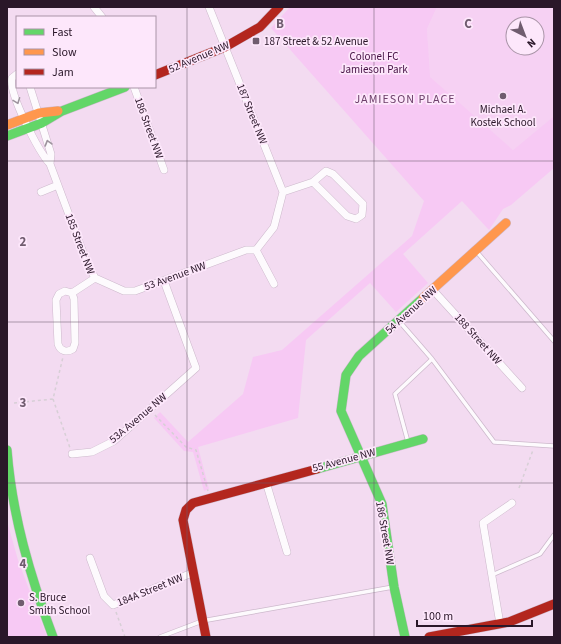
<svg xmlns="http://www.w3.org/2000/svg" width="561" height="644" viewBox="0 0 561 644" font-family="'Source Sans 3',sans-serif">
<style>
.built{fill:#f6d1f3;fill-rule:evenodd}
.green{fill:#f7c9f4}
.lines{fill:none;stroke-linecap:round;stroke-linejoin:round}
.lane-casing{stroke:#cdb9cc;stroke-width:5}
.street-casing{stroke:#cdb9cc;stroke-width:8}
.fast-casing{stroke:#cdb9cc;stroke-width:10}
.slow-casing{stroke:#cdb9cc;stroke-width:10}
.jam-casing{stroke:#cdb9cc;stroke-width:10}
.path{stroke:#d7cfd6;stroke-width:1.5;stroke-dasharray:3 3;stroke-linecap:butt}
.lane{stroke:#fdfafd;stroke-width:3.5}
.street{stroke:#fdfafd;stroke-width:7}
.fast{stroke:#63d668;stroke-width:9}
.slow{stroke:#ff974d;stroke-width:9}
.jam{stroke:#b3261e;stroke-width:9}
.oneway{stroke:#9e949e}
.grid{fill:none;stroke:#705c6f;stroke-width:1;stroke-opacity:0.55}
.poi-dot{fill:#705c6f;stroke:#fde7fb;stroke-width:1.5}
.labels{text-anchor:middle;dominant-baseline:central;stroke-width:3.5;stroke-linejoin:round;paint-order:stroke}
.poi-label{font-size:11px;fill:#2a1729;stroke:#fde7fb;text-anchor:start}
.park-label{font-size:11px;fill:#451144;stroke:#fde7fb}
.street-label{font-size:11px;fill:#2a1729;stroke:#fde7fb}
.neighbourhood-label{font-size:12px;letter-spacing:1px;fill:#6e406b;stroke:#fde7fb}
.grid-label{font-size:13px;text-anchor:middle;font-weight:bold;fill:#705c6f;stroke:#fde7fb;stroke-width:3.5;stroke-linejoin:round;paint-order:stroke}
</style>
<rect width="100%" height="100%" fill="#f3dbf1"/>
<path class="built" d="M 437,7 L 554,7 L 554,116 L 513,150 L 429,77 L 427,29 ZM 513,24 L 537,24 L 537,48 L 513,48 Z"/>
<path class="green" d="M 290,7 L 437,7 L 427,29 L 430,77 L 513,150 L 554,116 L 554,168 L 511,205 L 503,209 L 489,230 L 462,201 L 403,254 L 428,283 L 396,312 L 370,283 L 306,340 L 298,418 L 198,447 L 209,489 L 204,491 L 193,452 L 184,451 L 154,418 L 160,412 L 188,442 L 243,394 L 253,357 L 282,350 L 412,236 L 424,201 L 271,28 Z
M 7,521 L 18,560 L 47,637 L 7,637 Z"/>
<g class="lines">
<g class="lane-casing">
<path id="lane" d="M 476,251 L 554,341
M 399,321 L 432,359 L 494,442 L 554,446
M 408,442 L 395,394 L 432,359
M 492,575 L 540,554 L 554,535
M 160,637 L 202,621 L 393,587"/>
</g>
<g class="street-casing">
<path id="street" d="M 94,7 L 102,17
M 209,7 L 283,192 L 313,182 L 326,171 L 333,174 L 363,204 L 362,215 L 356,219 L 347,216 L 313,182
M 17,74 L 12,78 C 8,93 39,152 50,164
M 30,87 L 51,154 L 50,164 L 87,263 L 95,278
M 134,87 L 164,170
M 41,192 L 58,185
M 256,250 L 274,227 L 283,192
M 256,250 L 274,284
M 95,278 L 124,291 L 135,291 L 246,250 L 256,250
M 433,290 L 522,388
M 65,291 L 72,293 L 74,299 L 75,343 L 73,349 C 67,353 60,351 58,344 L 56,300 L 59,294 Z
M 72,293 L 95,278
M 72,454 L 92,452 L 114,441 L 196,368 L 164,281
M 266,482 L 287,552
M 90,558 L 104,596 L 113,605 L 192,573
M 500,624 L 483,523 L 512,503"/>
</g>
<g class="fast-casing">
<path id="fast" d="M 7,136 L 42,123 L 62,111 L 125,87
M 7,450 C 12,515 30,576 53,637
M 317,469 L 423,439
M 405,637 L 394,587 L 382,504 L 341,411 L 346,375 L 359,356 L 423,298"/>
</g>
<g class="slow-casing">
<path id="slow" d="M 7,125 L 39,113 L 58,111
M 423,298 L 506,223"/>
</g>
<g class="jam-casing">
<path id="jam" d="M 155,75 L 225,47 L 260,27 L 279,7
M 206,637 L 183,520 L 186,510 L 193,503 L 317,469
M 429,637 L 509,622 L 554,604"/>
</g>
<path class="path" d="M 53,399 L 70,448
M 14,403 L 53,399 L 63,357
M 155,415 L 186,447 L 196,450 L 208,491
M 519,488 L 533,450
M 116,612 L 125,637"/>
<use href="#lane" class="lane"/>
<use href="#street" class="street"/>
<use href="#fast" class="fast"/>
<use href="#slow" class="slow"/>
<use href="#jam" class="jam"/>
</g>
<defs><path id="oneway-chevron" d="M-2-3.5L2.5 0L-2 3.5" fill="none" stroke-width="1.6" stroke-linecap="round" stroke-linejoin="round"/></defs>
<g class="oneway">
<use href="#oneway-chevron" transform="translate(17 101) rotate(69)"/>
<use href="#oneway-chevron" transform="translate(48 143) rotate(-106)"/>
</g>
<path class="grid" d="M 187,7 L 187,637M 374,7 L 374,637M 7,161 L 554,161M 7,322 L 554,322M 7,483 L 554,483"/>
<g class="poi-dot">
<rect x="252" y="37" width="8" height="8" rx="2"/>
<circle cx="503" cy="96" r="4"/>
<circle cx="21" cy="603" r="4"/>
</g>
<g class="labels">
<g class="poi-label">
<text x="264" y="41">187 Street &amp; 52 Avenue</text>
<text x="503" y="109" text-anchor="middle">Michael A.<tspan x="503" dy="13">Kostek School</tspan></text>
<text x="29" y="597">S. Bruce<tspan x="29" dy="13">Smith School</tspan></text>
</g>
<g class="park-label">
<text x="374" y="56">Colonel FC<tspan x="374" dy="13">Jamieson Park</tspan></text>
</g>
<g class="street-label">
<text transform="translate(199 57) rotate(-23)">52 Avenue NW</text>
<text transform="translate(252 114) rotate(68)">187 Street NW</text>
<text transform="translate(149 128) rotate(70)">186 Street NW</text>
<text transform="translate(80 244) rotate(69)">185 Street NW</text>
<text transform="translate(175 276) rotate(-20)">53 Avenue NW</text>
<text transform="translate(411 310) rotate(-42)">54 Avenue NW</text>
<text transform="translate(478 339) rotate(48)">188 Street NW</text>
<text transform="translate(138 418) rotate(-40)">53A Avenue NW</text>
<text transform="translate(344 460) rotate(-15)">55 Avenue NW</text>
<text transform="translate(385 533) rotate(80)">186 Street NW</text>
<text transform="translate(150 590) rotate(-22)">184A Street NW</text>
</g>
<g class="neighbourhood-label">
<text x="405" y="99">JAMIESON PLACE</text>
</g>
</g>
<g class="grid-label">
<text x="280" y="28">B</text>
<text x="468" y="28">C</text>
<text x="23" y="246">2</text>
<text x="23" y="407">3</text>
<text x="23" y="568">4</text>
</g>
<rect width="561" height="644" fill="none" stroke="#2a1729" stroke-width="16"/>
<rect x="16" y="16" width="140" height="72" fill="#fde7fb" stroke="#a994a7"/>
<rect x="24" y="29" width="20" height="6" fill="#63d668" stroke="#a994a7"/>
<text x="52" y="36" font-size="12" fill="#2a1729">Fast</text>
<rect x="24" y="49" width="20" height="6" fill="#ff974d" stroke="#a994a7"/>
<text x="52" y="56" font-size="12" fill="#2a1729">Slow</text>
<rect x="24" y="69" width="20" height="6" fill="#b3261e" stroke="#a994a7"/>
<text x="52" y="76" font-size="12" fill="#2a1729">Jam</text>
<g transform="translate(525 36) rotate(138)"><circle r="19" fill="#fde7fb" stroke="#a994a7"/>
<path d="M0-3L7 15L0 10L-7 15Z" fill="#705c6f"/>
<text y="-6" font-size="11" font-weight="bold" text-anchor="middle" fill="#2a1729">N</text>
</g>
<path d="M417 620v6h115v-6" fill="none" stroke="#2a1729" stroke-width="2"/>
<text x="423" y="620" font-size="12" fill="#2a1729" stroke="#fde7fb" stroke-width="3" paint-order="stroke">100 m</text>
</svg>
